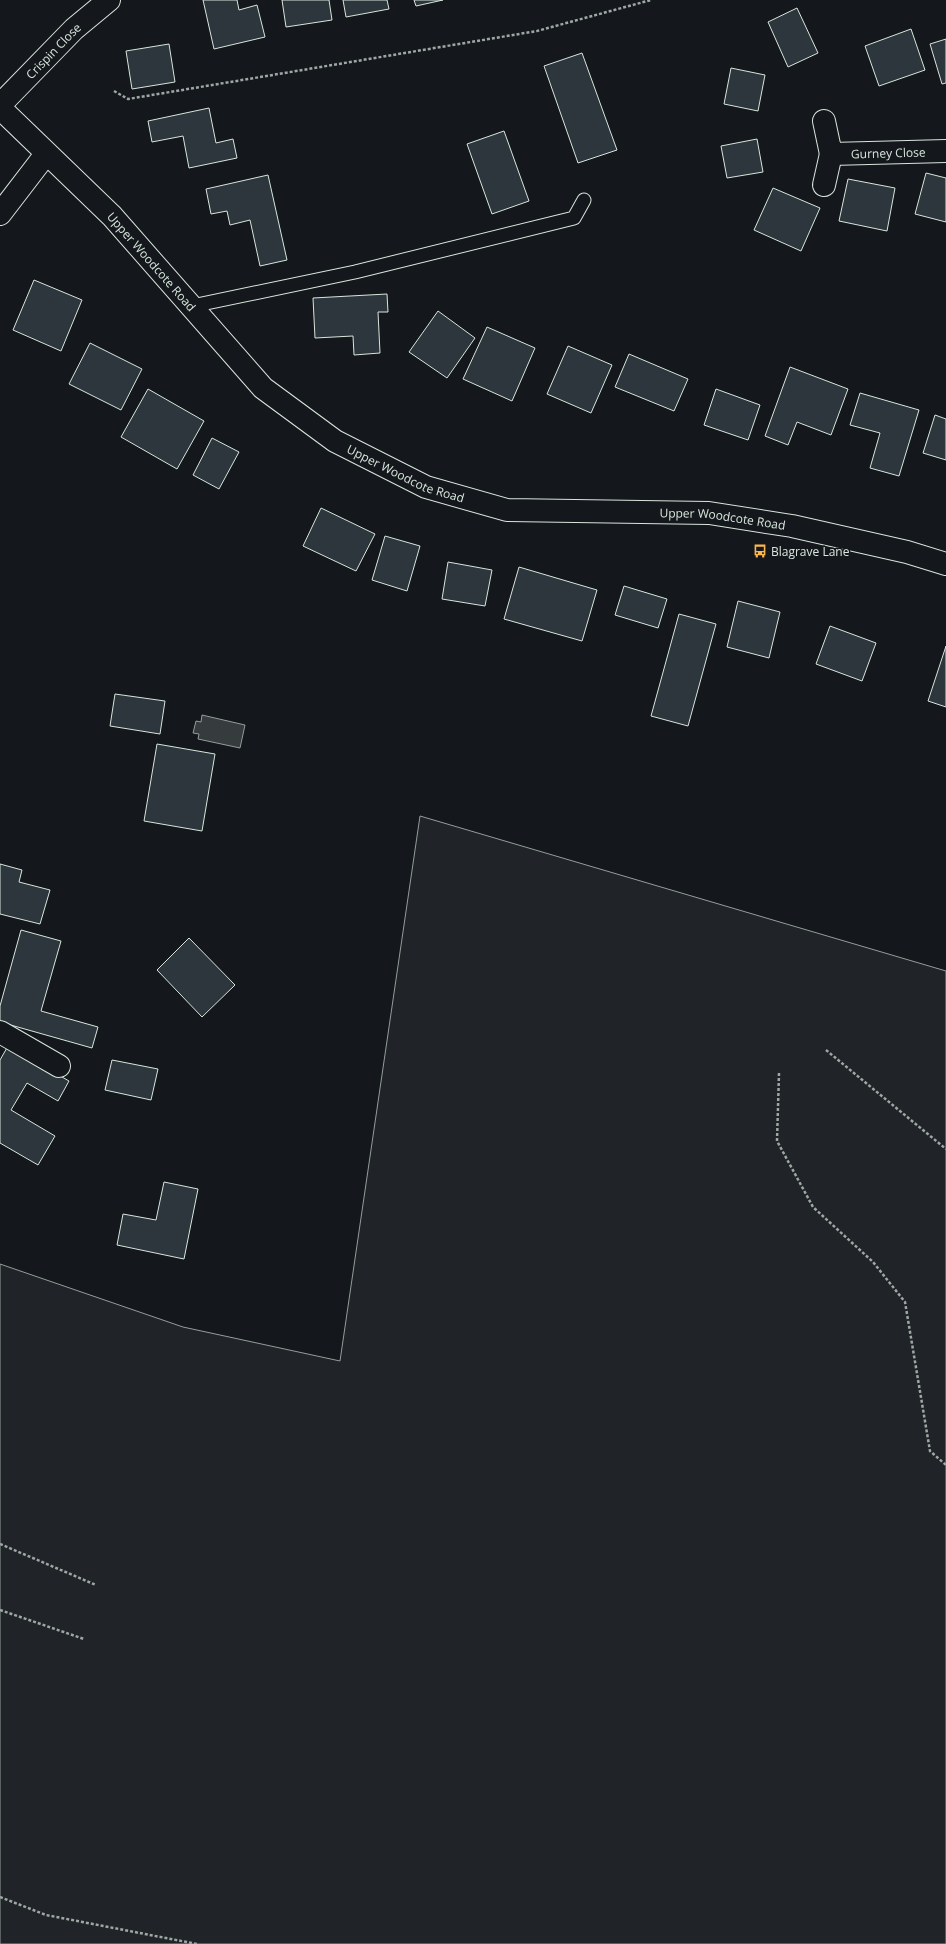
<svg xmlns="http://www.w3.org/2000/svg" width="946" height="1944" viewBox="0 0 946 1944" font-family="'Open Sans',sans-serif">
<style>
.green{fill:#202428;stroke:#939e99}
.water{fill:#363b3e;stroke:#939e99}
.building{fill:#2c363c;stroke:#d8e6dc}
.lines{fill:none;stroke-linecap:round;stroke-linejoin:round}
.service-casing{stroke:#d8e6dc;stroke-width:15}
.minor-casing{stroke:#d8e6dc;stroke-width:24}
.primary-casing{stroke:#d8e6dc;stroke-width:24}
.path{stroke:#9da8a2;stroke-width:2.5;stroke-dasharray:3 2;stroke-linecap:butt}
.service{stroke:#14181c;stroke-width:13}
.minor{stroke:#14181c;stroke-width:22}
.primary{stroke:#14181c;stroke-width:22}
.labels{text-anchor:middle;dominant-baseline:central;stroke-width:3;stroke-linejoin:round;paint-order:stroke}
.street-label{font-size:12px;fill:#d8e6dc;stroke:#14181c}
.poi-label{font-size:12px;fill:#d8e6dc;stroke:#14181c;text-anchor:start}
</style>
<rect width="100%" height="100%" fill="#14181c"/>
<path class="green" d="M 420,816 L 946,971 L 946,1944 L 0,1944 L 0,1264 L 183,1327 L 340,1361 Z"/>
<path class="water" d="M 202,715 L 245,725 L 240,748 L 198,739 L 199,734 L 193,733 L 196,721 L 201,722 Z"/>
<path class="building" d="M 203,0 L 237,0 L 239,10 L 257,5 L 265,37 L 214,49 Z
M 282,0 L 329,0 L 332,20 L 286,27 Z
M 343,0 L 387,0 L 389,9 L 346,17 Z
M 414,0 L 443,0 L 416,6 Z
M 797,8 L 818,53 L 788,67 L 768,22 Z
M 911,29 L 925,70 L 879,86 L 865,46 Z
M 946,39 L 946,83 L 942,84 L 930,44 Z
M 169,44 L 175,82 L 132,89 L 126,51 Z
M 582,53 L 617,150 L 578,163 L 544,66 Z
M 731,68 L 765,75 L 758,111 L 724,104 Z
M 209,108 L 216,143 L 233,139 L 237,158 L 189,168 L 183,136 L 152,142 L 148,121 Z
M 504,131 L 529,201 L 492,214 L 467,144 Z
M 757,139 L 763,172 L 727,178 L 721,146 Z
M 926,173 L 946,178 L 946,222 L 915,214 Z
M 268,175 L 287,260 L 260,266 L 250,220 L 230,225 L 227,211 L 211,214 L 206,189 Z
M 848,179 L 895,188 L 887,231 L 839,221 Z
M 773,188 L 820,208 L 801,251 L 754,230 Z
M 34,280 L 82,300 L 61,351 L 13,330 Z
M 387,294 L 388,312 L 378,312 L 380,353 L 354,355 L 353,336 L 315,338 L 313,298 Z
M 438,311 L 475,338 L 447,378 L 409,352 Z
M 487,327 L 535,348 L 512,401 L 463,379 Z
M 90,343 L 142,369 L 121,410 L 69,384 Z
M 568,346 L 612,365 L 591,413 L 547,394 Z
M 629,354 L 688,379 L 674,411 L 615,387 Z
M 790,367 L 848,389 L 831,435 L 797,422 L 788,445 L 765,436 Z
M 148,389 L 204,421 L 177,469 L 121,437 Z
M 716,389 L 760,405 L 748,440 L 704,425 Z
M 860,393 L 919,410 L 899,476 L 870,468 L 880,433 L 850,425 Z
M 935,415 L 946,419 L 946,460 L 923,453 Z
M 212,438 L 239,452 L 219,489 L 193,475 Z
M 321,508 L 375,534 L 356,571 L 303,546 Z
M 385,536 L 420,546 L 407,591 L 372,580 Z
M 448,562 L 492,570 L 485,606 L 442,599 Z
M 519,567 L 597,590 L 582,641 L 504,619 Z
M 624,586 L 667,599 L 658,628 L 615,615 Z
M 738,601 L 780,612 L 769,658 L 727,647 Z
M 679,614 L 716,624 L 688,726 L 651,716 Z
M 830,626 L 876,643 L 862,681 L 816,664 Z
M 946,646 L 946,707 L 928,701 Z
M 115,694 L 165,701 L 160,734 L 110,726 Z
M 157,744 L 215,754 L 202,831 L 144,821 Z
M 0,864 L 22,870 L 19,882 L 50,890 L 40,924 L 0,914 Z
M 21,930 L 61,941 L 41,1011 L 98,1027 L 92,1048 L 0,1022 L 0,1006 Z
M 189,938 L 235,985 L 202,1017 L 157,970 Z
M 8,1046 L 69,1081 L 58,1101 L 27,1083 L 11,1110 L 55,1136 L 38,1165 L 0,1143 L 0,1060 Z
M 112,1060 L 158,1069 L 151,1100 L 105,1090 Z
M 164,1182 L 198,1189 L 184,1259 L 117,1245 L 123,1214 L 156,1220 Z"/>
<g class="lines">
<g class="service-casing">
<path id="service" d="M 192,306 L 355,272 L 574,218 L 584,200"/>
</g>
<g class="minor-casing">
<g id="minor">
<path id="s1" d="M 0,105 L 74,29 L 109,0"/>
<path id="s2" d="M 824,121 L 831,154 L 946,151"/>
<path d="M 824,185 L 831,154"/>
<path d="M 0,214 L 46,154"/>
<path d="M 0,1032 L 59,1066"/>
</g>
</g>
<g class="primary-casing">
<g id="primary">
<path id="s3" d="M 0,108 L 112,216 L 263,388 L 335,441 L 426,487 L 507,510 L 709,513 L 792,526 L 907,552 L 946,564"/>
</g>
</g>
<path class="path" d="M 114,91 L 128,99 L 537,31 L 651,0
M 826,1050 L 946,1149
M 779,1073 L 777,1141 L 813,1207 L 873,1262 L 905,1302 L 930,1451 L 946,1465
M 0,1544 L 96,1585
M 0,1610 L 84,1639
M 0,1897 L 46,1915 L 197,1944"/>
<use href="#service" class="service"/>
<use href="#minor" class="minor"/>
<use href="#primary" class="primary"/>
</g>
<defs>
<g id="bus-bare" transform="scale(1.08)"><path d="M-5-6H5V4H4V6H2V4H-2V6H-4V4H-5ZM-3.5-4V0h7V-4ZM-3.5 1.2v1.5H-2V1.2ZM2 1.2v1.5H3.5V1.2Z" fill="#ffb74d" stroke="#14181c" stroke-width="2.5" paint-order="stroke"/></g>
</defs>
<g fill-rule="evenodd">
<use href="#bus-bare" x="760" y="551"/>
</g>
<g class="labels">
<g class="street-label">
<text stroke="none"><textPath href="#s1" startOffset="76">Crispin Close</textPath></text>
<text stroke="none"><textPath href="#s2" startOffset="91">Gurney Close</textPath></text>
<text stroke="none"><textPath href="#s3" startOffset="216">Upper Woodcote Road</textPath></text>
<text stroke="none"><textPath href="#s3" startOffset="552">Upper Woodcote Road</textPath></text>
<text stroke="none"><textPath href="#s3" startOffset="876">Upper Woodcote Road</textPath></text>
</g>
<g class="poi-label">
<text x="771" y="551">Blagrave Lane</text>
</g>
</g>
</svg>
